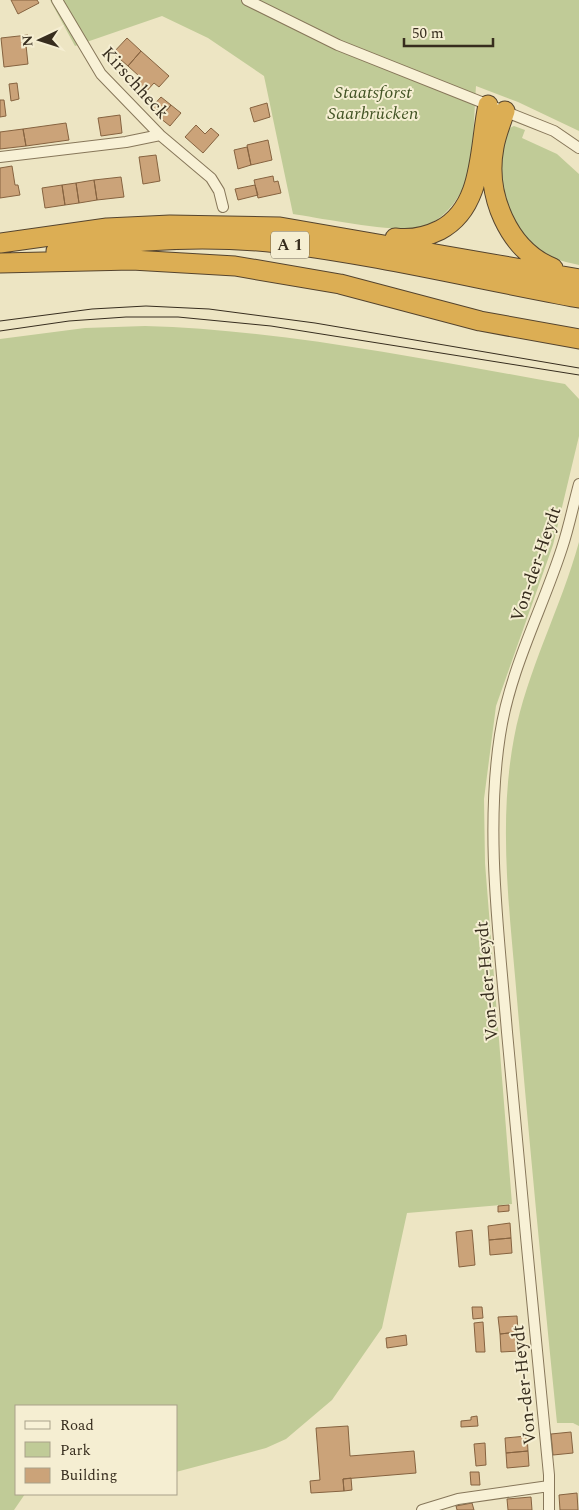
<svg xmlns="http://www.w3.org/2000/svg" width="579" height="1510" viewBox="0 0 579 1510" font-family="Spectral,serif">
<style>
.green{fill:#c0cb97}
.building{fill:#cba379;stroke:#866340}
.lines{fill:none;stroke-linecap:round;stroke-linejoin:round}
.minor-casing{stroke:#87775a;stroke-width:12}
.motorway-casing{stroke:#55442e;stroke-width:21}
.minor{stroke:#f8f1d6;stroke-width:10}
.motorway{stroke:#dcae54;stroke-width:19}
.tram{stroke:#372d1e;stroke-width:1}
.labels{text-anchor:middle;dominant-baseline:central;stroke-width:4;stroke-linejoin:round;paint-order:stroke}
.shield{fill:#f5eed2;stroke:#706754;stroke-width:1}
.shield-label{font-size:16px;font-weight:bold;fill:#372d1e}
.street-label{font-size:18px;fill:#372d1e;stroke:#f5eed2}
.park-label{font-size:18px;font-style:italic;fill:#435425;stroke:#f5eed2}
</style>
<rect width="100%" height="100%" fill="#ede5c3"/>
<path class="green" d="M 50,0 L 579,0 L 579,131 L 518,102 L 476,86 C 474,114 474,168 461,192 C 452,208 440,221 422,227 C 399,234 320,218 293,214 L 264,76 L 208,38 L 162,16 L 75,46 Z
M 514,126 L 525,130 L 522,138 L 557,154 L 579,174 L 579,265 C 561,261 536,255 524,239 C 505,214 497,179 502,148 C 503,138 504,130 514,126 Z
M 145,326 C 286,330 427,360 565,384 L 579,399 L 579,436 L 553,545 L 496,706 L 484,799 L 485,863 L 512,1204 L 407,1213 L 382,1328 L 332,1400 L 286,1439 L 266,1448 L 176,1472 L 176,1406 L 16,1406 L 16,1494 L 25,1494 L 14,1510 L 0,1510 L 0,339 L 85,328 Z
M 579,542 L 579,1426 L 573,1423 L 557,1423 C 543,1286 530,1149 518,1011 C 511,921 497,828 514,738 C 527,670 561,608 579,542 Z"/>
<path class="building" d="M 11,0 L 37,0 L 39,3 L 18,14 Z
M 28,35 L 30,45 L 26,45 L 28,64 L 4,67 L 1,38 Z
M 127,38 L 141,51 L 128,66 L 113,53 Z
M 141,51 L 169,76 L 159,87 L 154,83 L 144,94 L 132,83 L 139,76 L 128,66 Z
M 17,83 L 19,99 L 11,101 L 9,84 Z
M 161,97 L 171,105 L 160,118 L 150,109 Z
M 0,100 L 4,100 L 6,116 L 0,117 Z
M 267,103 L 270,117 L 254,122 L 250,108 Z
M 171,105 L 181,113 L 170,126 L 160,118 Z
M 120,115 L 122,133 L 101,136 L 98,118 Z
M 66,123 L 69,140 L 26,146 L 23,129 Z
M 196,125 L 205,134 L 211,128 L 219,135 L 203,153 L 185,137 Z
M 23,129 L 26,146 L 0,149 L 0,132 Z
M 268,140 L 272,160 L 251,165 L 247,145 Z
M 247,147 L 251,165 L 238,169 L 234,150 Z
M 156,155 L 160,181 L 143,184 L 139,157 Z
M 12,166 L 15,185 L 18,185 L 20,195 L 0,198 L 0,168 Z
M 273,176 L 274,182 L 278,181 L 281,193 L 258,198 L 254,180 Z
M 121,177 L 124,197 L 97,200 L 94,180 Z
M 94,180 L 97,200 L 79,203 L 76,183 Z
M 76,183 L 79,203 L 65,205 L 62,185 Z
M 62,185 L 65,205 L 45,208 L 42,188 Z
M 255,185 L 258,195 L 238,200 L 235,189 Z
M 509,1205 L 509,1211 L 498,1212 L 498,1206 Z
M 510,1223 L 511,1238 L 489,1240 L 488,1226 Z
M 472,1230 L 475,1265 L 459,1267 L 456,1232 Z
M 511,1238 L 512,1253 L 490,1255 L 489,1240 Z
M 472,1307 L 482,1307 L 483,1318 L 473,1319 Z
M 517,1316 L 518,1332 L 500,1334 L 498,1317 Z
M 483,1322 L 485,1352 L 476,1352 L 474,1323 Z
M 518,1332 L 519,1351 L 501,1352 L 500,1334 Z
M 406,1335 L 407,1345 L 387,1348 L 386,1338 Z
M 477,1416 L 478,1426 L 461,1427 L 461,1421 L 471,1420 L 471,1417 Z
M 348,1426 L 350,1456 L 414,1451 L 416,1473 L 343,1479 L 344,1491 L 311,1493 L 310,1481 L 320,1480 L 316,1428 Z
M 571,1432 L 573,1453 L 553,1455 L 551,1434 Z
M 527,1436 L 528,1451 L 506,1453 L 505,1438 Z
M 485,1443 L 486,1465 L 476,1466 L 474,1444 Z
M 528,1451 L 529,1466 L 507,1468 L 506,1453 Z
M 470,1472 L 479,1472 L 480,1485 L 471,1485 Z
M 351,1478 L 352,1490 L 344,1491 L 343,1479 Z
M 577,1493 L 578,1510 L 560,1510 L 559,1495 Z
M 531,1497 L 532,1510 L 508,1510 L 507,1499 Z
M 472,1503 L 474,1510 L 457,1510 L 456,1506 Z"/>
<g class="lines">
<g class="minor-casing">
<path id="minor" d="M 57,0 L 101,74 L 160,135 L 211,178 L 219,191 L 223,207
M 247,0 L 338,45 L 554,131 L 579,148
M 0,157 L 126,142 L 160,135
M 422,1510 L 458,1499 L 549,1486
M 549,1510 L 549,1475 C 535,1327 520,1180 507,1032 C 499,934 485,833 500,735 C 510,669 542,610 562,548 C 569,527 573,506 579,484"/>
</g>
<g class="motorway-casing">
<path id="motorway" d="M 505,111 C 501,123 496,135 494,147 C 485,194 508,250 553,268
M 395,238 C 411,240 426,237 440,230 C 484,207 479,147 488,105
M 0,243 L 107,228 L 170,225 L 280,227 L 579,279
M 56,251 C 127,240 207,235 278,243 C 378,255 480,280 579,298
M 0,263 L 132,260 L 235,266 L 340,284 L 480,321 L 579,339"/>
</g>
<use href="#minor" class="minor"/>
<use href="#motorway" class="motorway"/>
<path class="tram" d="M 0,321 L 92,309 L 146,306 L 209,309 L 315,323 L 579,368
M 0,331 L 69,321 L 126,317 L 178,317 L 271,326 L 579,375"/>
</g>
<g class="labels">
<rect class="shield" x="271" y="231.5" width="38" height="27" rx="4"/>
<g class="shield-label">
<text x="290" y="245">A 1</text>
</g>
<g class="street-label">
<text transform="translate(135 83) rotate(48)">Kirschheck</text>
<text transform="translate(536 564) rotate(-71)">Von-der-Heydt</text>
<text transform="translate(487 981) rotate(-95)">Von-der-Heydt</text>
<text transform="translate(524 1385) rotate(-96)">Von-der-Heydt</text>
</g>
<g class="park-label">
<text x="373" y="92">Staatsforst<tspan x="373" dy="21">Saarbrücken</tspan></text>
</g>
</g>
<rect x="15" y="1405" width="162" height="90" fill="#f5eed2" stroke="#a9a18a"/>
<rect x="25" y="1421" width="25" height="8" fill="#f8f1d6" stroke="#a9a18a"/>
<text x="60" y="1430" font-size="15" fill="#372d1e">Road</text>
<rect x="25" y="1442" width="25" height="15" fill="#c0cb97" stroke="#a9a18a"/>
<text x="60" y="1455" font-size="15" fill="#372d1e">Park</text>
<rect x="25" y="1468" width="25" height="15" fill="#cba379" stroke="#a9a18a"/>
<text x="60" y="1480" font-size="15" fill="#372d1e">Building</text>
<g transform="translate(40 40) rotate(266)" stroke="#f5eed2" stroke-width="4" paint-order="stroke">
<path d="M0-4L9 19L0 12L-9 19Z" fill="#372d1e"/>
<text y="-8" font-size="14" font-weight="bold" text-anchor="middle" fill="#372d1e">N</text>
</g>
<path d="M404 38v8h89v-8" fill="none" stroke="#372d1e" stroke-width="2.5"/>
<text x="412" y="38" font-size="15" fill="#372d1e" stroke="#f5eed2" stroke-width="4" paint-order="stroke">50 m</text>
</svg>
